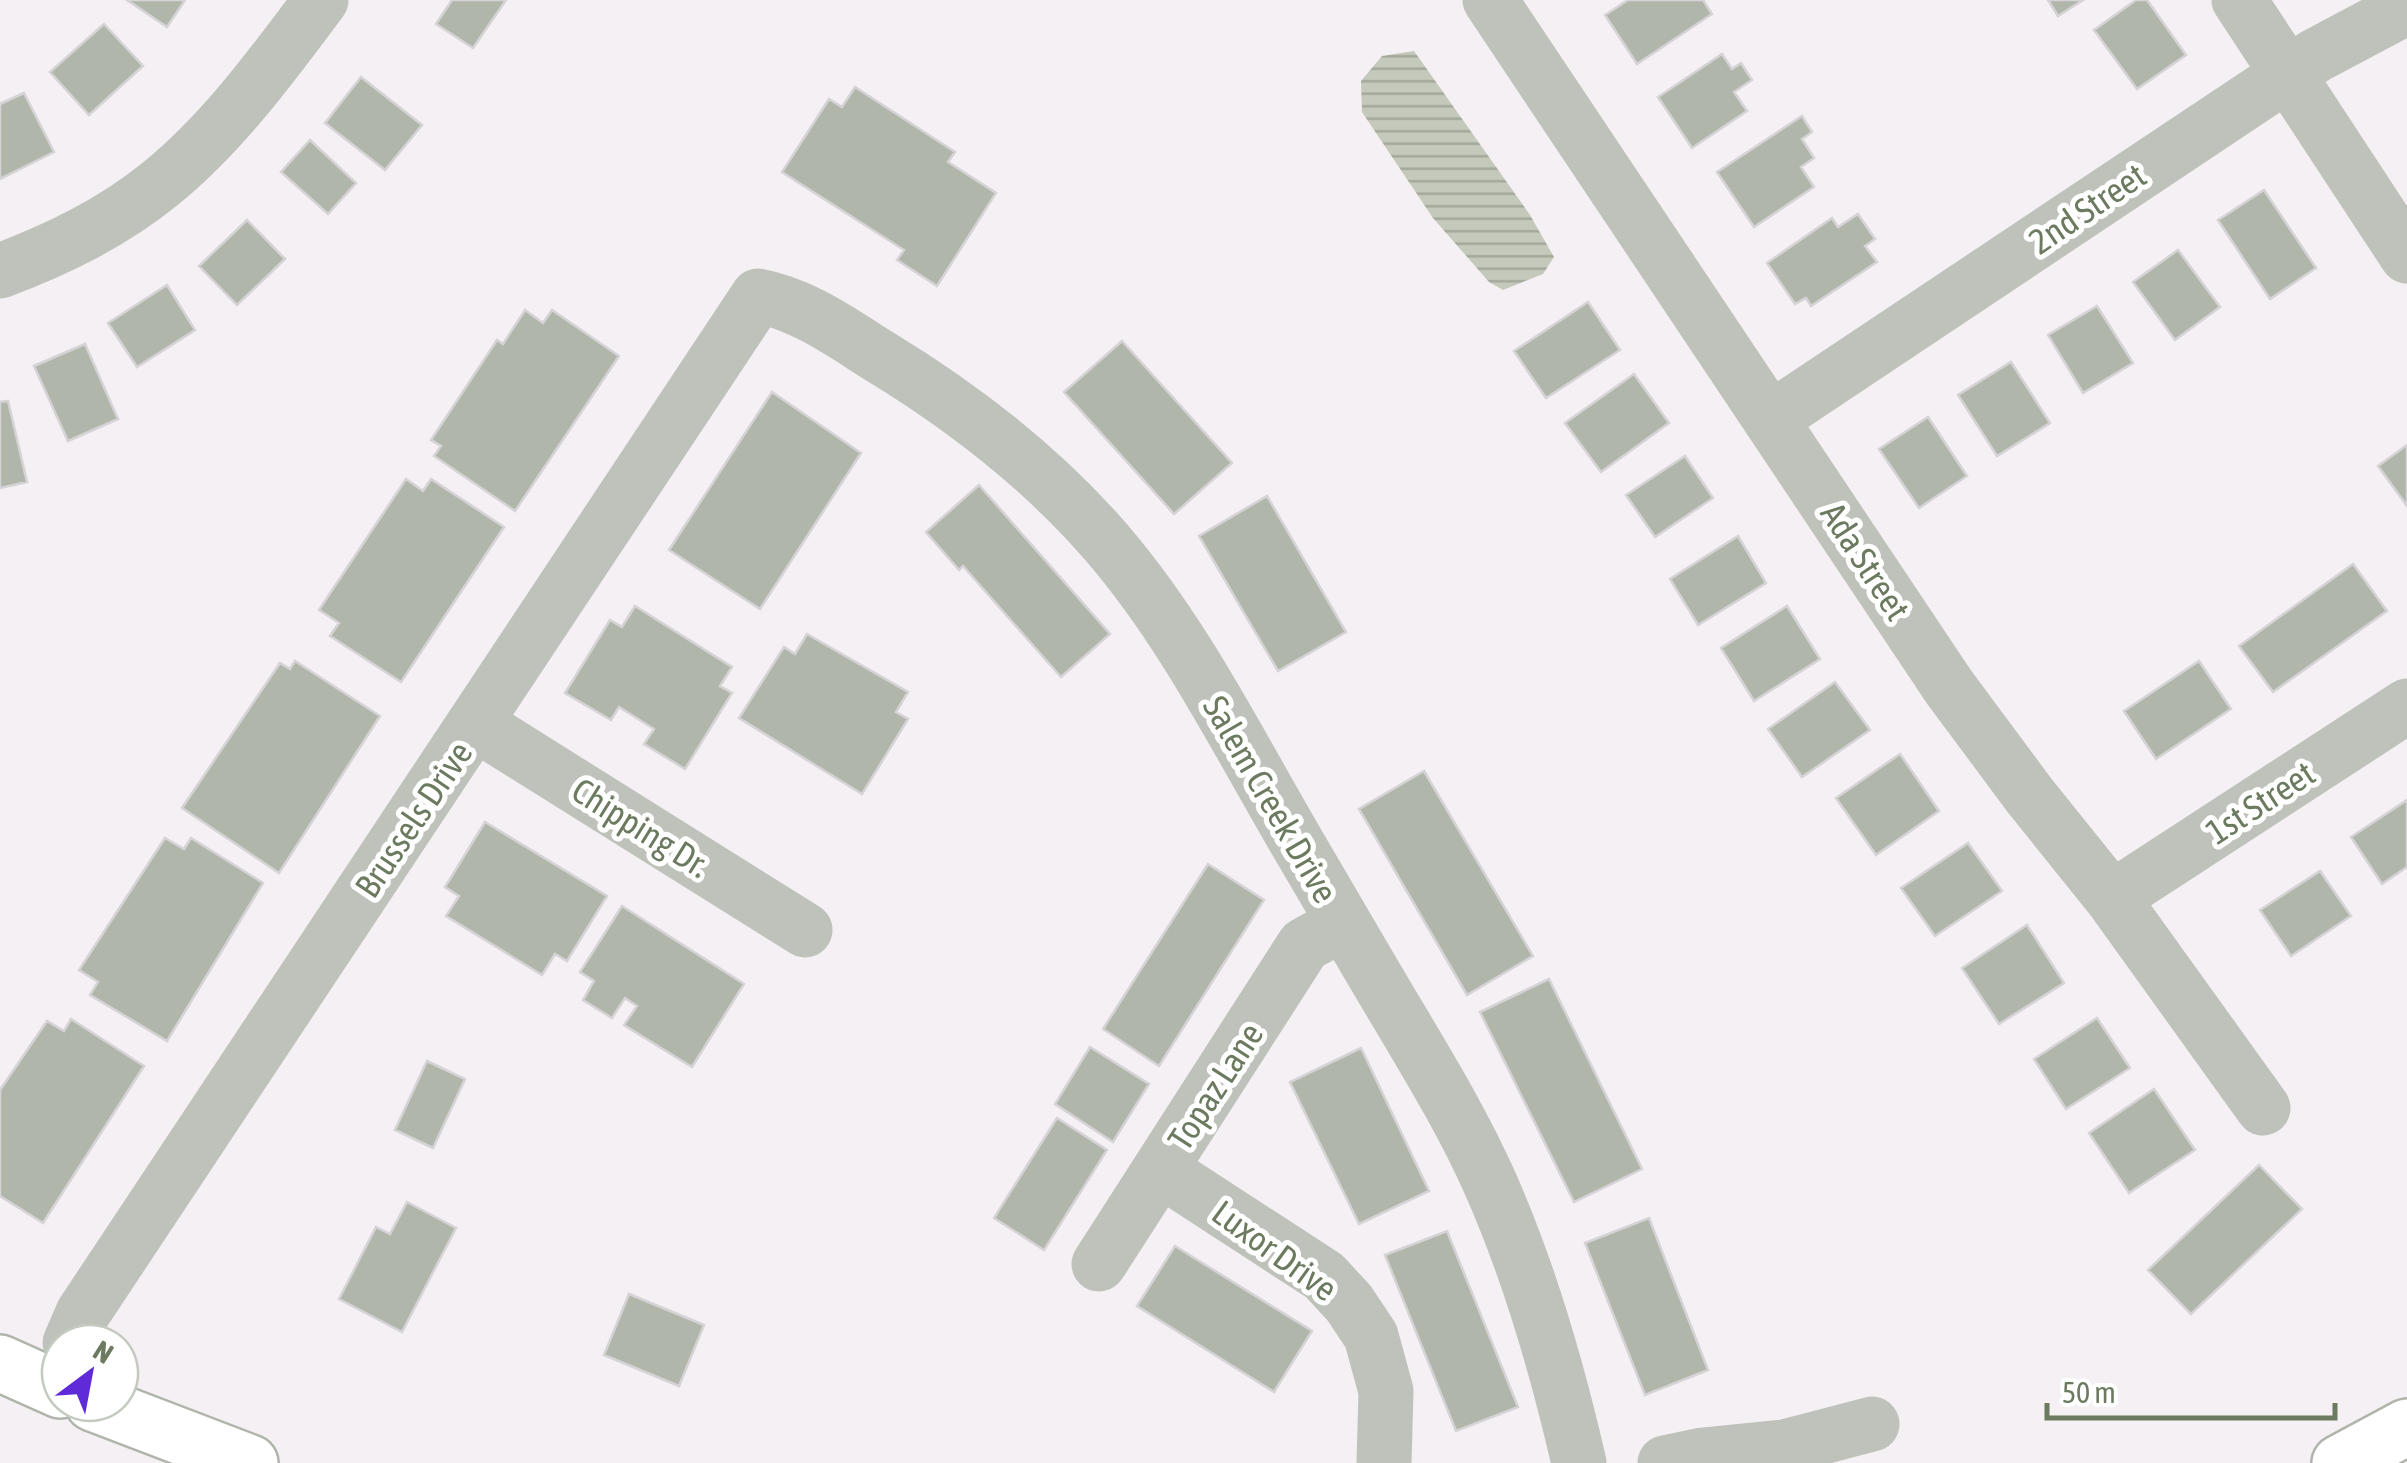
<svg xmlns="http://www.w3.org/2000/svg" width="2407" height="1463" viewBox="0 0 2407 1463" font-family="'Asap Condensed',sans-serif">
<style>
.water{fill:url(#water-rules)}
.building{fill:#b1b6ab;stroke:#d5d3d5;stroke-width:2.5}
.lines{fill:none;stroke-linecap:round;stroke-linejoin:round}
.major-casing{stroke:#b0b5ac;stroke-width:60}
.minor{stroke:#bec2ba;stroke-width:55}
.major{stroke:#fff;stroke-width:55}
.labels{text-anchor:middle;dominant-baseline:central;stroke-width:10;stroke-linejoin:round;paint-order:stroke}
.street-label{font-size:35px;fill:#6c7a60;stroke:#fff}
</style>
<defs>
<pattern id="water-rules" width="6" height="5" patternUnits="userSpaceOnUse" patternTransform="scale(2.5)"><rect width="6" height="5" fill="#c4c9bb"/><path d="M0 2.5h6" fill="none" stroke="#a3a89b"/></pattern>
</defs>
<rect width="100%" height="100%" fill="#f4f0f3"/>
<path class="water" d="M 1414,51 L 1530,215 L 1554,257 L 1543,274 L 1503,290 L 1489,282 L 1433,218 L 1362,112 L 1361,81 L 1382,56 Z"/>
<path class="building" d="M 127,0 L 185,0 L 167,27 Z
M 452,0 L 506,0 L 473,48 L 436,24 Z
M 1628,0 L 1703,0 L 1712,14 L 1637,64 L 1605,15 Z
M 2048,0 L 2083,0 L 2058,16 Z
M 2136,0 L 2147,0 L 2186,55 L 2137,89 L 2094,30 Z
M 104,24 L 143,66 L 89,115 L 50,72 Z
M 1722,54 L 1732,69 L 1741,63 L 1752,80 L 1734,92 L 1747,111 L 1692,148 L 1658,97 Z
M 361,77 L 422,125 L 385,170 L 325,123 Z
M 855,87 L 955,152 L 948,162 L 996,193 L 937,286 L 897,260 L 904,250 L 782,172 L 829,99 L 842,107 Z
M 24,93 L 54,152 L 0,179 L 0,104 Z
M 1802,116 L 1812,132 L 1802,139 L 1814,158 L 1801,167 L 1814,187 L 1754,227 L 1717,172 Z
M 310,140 L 356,183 L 328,214 L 281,172 Z
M 2264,190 L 2316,268 L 2270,299 L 2218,220 Z
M 1858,214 L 1875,239 L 1865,246 L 1877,262 L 1811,306 L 1806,298 L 1795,304 L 1767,263 L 1832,218 L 1838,227 Z
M 247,220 L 285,259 L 237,305 L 199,266 Z
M 2178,250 L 2220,307 L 2175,340 L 2133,282 Z
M 167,285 L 195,330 L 137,367 L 108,323 Z
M 1588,302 L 1620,350 L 1546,398 L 1514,351 Z
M 2097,306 L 2133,363 L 2083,393 L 2048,335 Z
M 525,310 L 543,323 L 552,310 L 619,356 L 515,511 L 434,456 L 441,446 L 431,440 L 497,340 L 503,344 Z
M 1122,341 L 1232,463 L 1174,514 L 1064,392 Z
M 85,344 L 118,419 L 68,441 L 34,366 Z
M 2011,362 L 2050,423 L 1997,456 L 1958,395 Z
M 1634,374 L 1669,423 L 1601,472 L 1565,423 Z
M 772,392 L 861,453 L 760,609 L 669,550 Z
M 8,401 L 27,482 L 0,488 L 0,402 Z
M 1928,417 L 1967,476 L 1919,508 L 1879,449 Z
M 2407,445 L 2407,506 L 2378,466 Z
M 1685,456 L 1713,498 L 1655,537 L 1626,495 Z
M 406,479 L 423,491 L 431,479 L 504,527 L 401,682 L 330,636 L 339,623 L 319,610 Z
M 979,485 L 1110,634 L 1061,677 L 963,566 L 959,570 L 926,532 Z
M 1267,496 L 1346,632 L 1278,671 L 1199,536 Z
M 1738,536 L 1766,583 L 1698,625 L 1670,579 Z
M 2353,564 L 2387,611 L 2273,692 L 2239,646 Z
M 635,606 L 732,667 L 720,686 L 732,693 L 685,769 L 644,744 L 654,729 L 619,707 L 611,720 L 565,693 L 610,620 L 622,627 Z
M 1787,606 L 1820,659 L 1754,701 L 1721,648 Z
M 807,634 L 908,692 L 896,712 L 908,719 L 862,794 L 739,718 L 784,647 L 795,654 Z
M 295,661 L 380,716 L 279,873 L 182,808 L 280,663 L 290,669 Z
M 2199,661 L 2231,709 L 2156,759 L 2124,711 Z
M 1835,682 L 1870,730 L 1802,777 L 1768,729 Z
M 1900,754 L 1939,811 L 1876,855 L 1836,798 Z
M 1424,771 L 1533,956 L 1467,995 L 1359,809 Z
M 2407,800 L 2407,867 L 2382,884 L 2351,837 Z
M 485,822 L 607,896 L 567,961 L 555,954 L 542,975 L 446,916 L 459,896 L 445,887 Z
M 165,838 L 184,849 L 191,838 L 263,883 L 167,1041 L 90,995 L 98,982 L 79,970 Z
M 1968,843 L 2002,891 L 1935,936 L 1901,888 Z
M 1208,864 L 1264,900 L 1159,1066 L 1103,1029 Z
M 2320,871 L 2351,916 L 2291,956 L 2260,910 Z
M 622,906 L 744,984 L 692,1067 L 624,1025 L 637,1006 L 625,998 L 612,1018 L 583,1000 L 594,981 L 580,972 Z
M 2027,925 L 2064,983 L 1999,1024 L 1962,968 Z
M 1549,979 L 1642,1169 L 1574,1202 L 1480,1012 Z
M 2097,1018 L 2130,1068 L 2066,1109 L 2034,1059 Z
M 71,1019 L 144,1066 L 43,1223 L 0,1196 L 0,1090 L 47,1021 L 64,1031 Z
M 1090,1047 L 1149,1084 L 1113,1142 L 1055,1104 Z
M 1361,1048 L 1429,1191 L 1359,1224 L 1290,1082 Z
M 427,1061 L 465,1079 L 433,1148 L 395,1130 Z
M 2154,1089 L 2195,1150 L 2129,1193 L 2089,1133 Z
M 1057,1118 L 1107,1150 L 1044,1250 L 994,1218 Z
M 2259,1165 L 2302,1209 L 2191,1314 L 2148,1270 Z
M 407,1202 L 456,1228 L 402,1332 L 339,1299 L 376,1227 L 390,1234 Z
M 1649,1218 L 1708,1370 L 1645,1395 L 1585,1243 Z
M 1447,1231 L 1518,1407 L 1456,1431 L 1385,1255 Z
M 1175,1246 L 1312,1331 L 1274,1392 L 1137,1306 Z
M 629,1294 L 704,1325 L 679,1386 L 604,1355 Z"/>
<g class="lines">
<g class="major-casing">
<path id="major" d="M 0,1363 L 60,1390
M 93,1403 L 250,1463
M 2340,1463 L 2407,1427"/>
</g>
<path class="minor" d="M 1490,0 L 1949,687 L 2030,796 L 2112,898 L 2263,1108
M 2239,0 L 2407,256
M 0,271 C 58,249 112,223 160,184 C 223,133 273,64 321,0
M 1772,418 L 2315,56 L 2407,7
M 476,724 L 805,930
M 2112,898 L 2407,706
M 1161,1170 L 1324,1276 L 1349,1303 L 1371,1336 L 1386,1391 L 1384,1463
M 1099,1264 L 1304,945 L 1344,923
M 70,1343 L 83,1313 L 758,296 C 802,304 841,332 879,356 C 963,407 1041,467 1106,542 C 1183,631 1237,740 1296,841 C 1332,902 1367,963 1403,1023 C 1434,1075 1465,1127 1490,1183 C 1530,1273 1557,1367 1579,1463
M 1665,1463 L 1703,1455 L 1784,1447 L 1872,1424"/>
<use href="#major" class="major"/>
</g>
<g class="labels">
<g class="street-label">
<text transform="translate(2087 208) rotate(-34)">2nd Street</text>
<text transform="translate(1866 561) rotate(57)">Ada Street</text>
<text transform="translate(1271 799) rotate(60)">Salem Creek Drive</text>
<text transform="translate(2260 802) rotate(-33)">1st Street</text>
<text transform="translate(413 819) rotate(-56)">Brussels Drive</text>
<text transform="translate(641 827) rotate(32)">Chipping Dr.</text>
<text transform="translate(1215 1086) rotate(-57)">Topaz Lane</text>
<text transform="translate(1275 1250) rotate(36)">Luxor Drive</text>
</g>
</g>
<g transform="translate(90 1373) rotate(32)"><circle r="48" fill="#ffffff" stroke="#c4cabf" stroke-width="2.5"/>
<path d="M0-8L18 38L0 25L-18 38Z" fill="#5f2bd9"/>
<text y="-15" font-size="28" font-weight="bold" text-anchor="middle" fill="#6c7a60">N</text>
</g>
<path d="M2047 1403v15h288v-15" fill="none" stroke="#6c7a60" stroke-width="5"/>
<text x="2062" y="1403" font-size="30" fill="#6c7a60" stroke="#ffffff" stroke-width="8" paint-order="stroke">50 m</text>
</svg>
